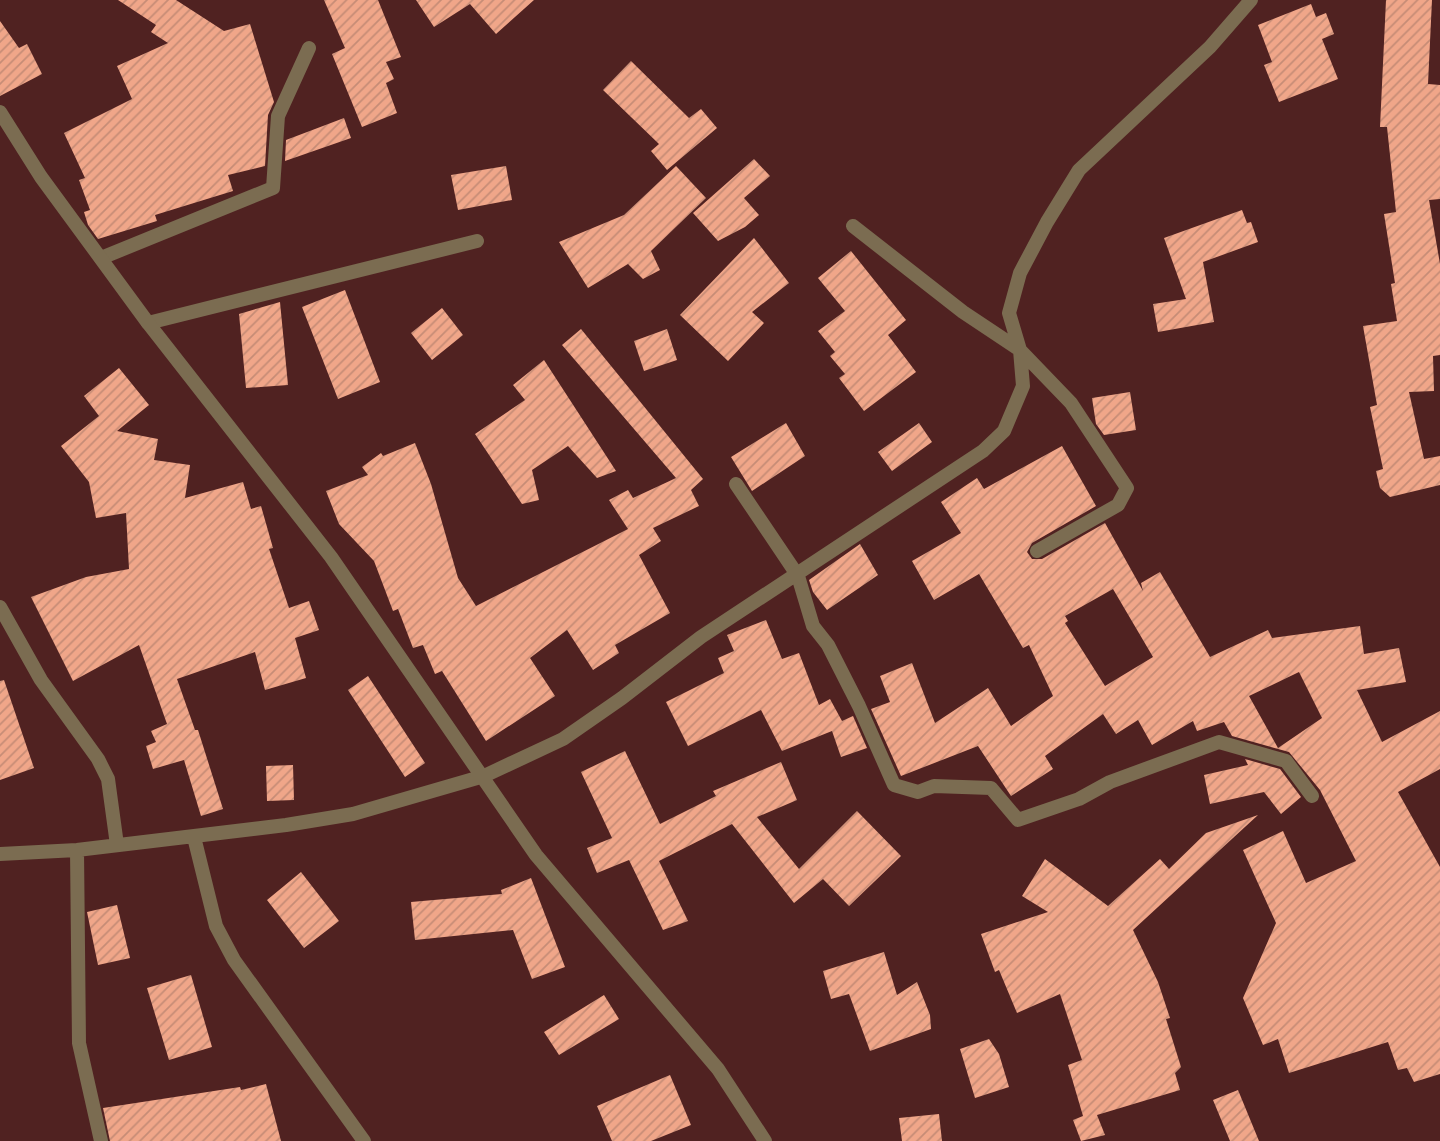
<svg xmlns="http://www.w3.org/2000/svg" width="1440" height="1141" viewBox="0 0 1440 1141" font-family="'Source Sans 3',sans-serif">
<style>
.building{fill:url(#building-hatch);fill-rule:evenodd}
.lines{fill:none;stroke-linecap:round;stroke-linejoin:round}
.lane{stroke:#7b6c51;stroke-width:14}
.street{stroke:#7b6c51;stroke-width:14}
</style>
<defs>
<pattern id="building-hatch" width="6" height="6" patternUnits="userSpaceOnUse" patternTransform="scale(1.75)"><rect width="6" height="6" fill="#f0a689"/><path d="M-1 1l2-2M0 6l6-6M5 7l2-2" fill="none" stroke="#c68c76"/></pattern>
</defs>
<rect width="100%" height="100%" fill="#502221"/>
<path class="building" d="M 118,0 L 176,0 L 224,31 L 250,24 L 274,102 L 268,115 L 265,166 L 228,175 L 233,191 L 155,215 L 157,221 L 98,239 L 88,225 L 84,212 L 90,210 L 79,180 L 85,178 L 64,133 L 132,99 L 117,66 L 168,43 L 151,32 L 156,25 Z
M 324,0 L 378,0 L 401,57 L 386,62 L 394,79 L 386,83 L 397,113 L 362,127 L 332,54 L 345,48 Z
M 416,0 L 534,0 L 496,34 L 470,4 L 434,27 Z
M 1386,0 L 1432,0 L 1428,84 L 1440,85 L 1440,199 L 1429,200 L 1440,264 L 1440,355 L 1433,356 L 1434,391 L 1409,392 L 1424,459 L 1440,456 L 1440,485 L 1390,497 L 1380,488 L 1376,471 L 1383,469 L 1370,407 L 1377,405 L 1363,326 L 1397,321 L 1391,284 L 1395,283 L 1384,214 L 1396,212 L 1387,127 L 1380,127 Z
M 1311,4 L 1316,17 L 1326,13 L 1334,34 L 1322,39 L 1338,79 L 1279,102 L 1264,65 L 1272,62 L 1258,25 Z
M 0,21 L 19,48 L 27,44 L 42,74 L 0,96 Z
M 631,61 L 689,118 L 701,109 L 717,128 L 667,170 L 651,151 L 659,144 L 603,90 Z
M 344,118 L 351,138 L 285,161 L 286,140 Z
M 754,159 L 770,176 L 744,198 L 759,215 L 745,227 L 718,241 L 693,213 Z
M 506,166 L 512,200 L 458,210 L 451,175 Z
M 676,166 L 706,198 L 651,251 L 660,270 L 643,279 L 628,264 L 588,288 L 559,242 L 624,215 Z
M 1242,210 L 1247,223 L 1251,222 L 1258,242 L 1203,262 L 1214,322 L 1158,332 L 1153,304 L 1186,299 L 1164,238 Z
M 754,238 L 789,283 L 752,312 L 764,323 L 728,361 L 680,315 Z
M 851,251 L 906,320 L 888,335 L 916,372 L 864,411 L 839,378 L 845,374 L 830,356 L 835,352 L 818,331 L 845,311 L 818,278 Z
M 345,290 L 380,382 L 338,399 L 302,307 Z
M 280,302 L 288,385 L 246,388 L 239,314 Z
M 442,308 L 463,335 L 432,360 L 411,333 Z
M 581,329 L 703,479 L 691,490 L 699,506 L 653,528 L 661,541 L 639,555 L 670,613 L 615,645 L 619,653 L 593,670 L 567,630 L 530,658 L 555,696 L 486,741 L 442,671 L 435,674 L 423,645 L 413,648 L 398,609 L 393,611 L 374,561 L 339,524 L 326,491 L 368,475 L 362,467 L 381,453 L 383,456 L 415,443 L 431,484 L 458,578 L 476,606 L 628,529 L 609,500 L 628,490 L 633,498 L 676,478 L 562,345 Z
M 667,329 L 677,360 L 644,371 L 634,341 Z
M 544,360 L 616,471 L 597,478 L 568,446 L 532,470 L 539,500 L 522,504 L 475,434 L 525,400 L 513,385 Z
M 119,368 L 149,405 L 117,431 L 158,439 L 154,460 L 190,465 L 185,498 L 243,482 L 251,509 L 261,506 L 273,548 L 269,549 L 289,608 L 309,601 L 319,630 L 295,638 L 306,678 L 265,690 L 255,652 L 177,679 L 195,730 L 198,730 L 223,809 L 201,816 L 184,760 L 153,769 L 146,746 L 156,742 L 151,731 L 167,724 L 139,645 L 73,681 L 31,597 L 86,577 L 129,569 L 126,513 L 96,518 L 89,482 L 61,446 L 99,416 L 84,396 Z
M 1130,392 L 1136,430 L 1104,435 L 1096,424 L 1092,398 Z
M 786,423 L 805,456 L 752,491 L 731,457 Z
M 919,423 L 932,442 L 892,471 L 878,452 Z
M 1062,446 L 1096,506 L 1032,543 L 1027,552 L 1032,559 L 1042,559 L 1105,523 L 1143,591 L 1141,583 L 1160,572 L 1210,657 L 1268,630 L 1272,638 L 1360,626 L 1364,654 L 1399,648 L 1406,682 L 1357,690 L 1382,742 L 1440,711 L 1440,769 L 1398,792 L 1440,867 L 1440,1074 L 1414,1082 L 1407,1068 L 1398,1070 L 1388,1042 L 1289,1073 L 1278,1039 L 1263,1045 L 1243,998 L 1276,923 L 1243,850 L 1283,831 L 1306,883 L 1356,861 L 1320,790 L 1289,752 L 1232,736 L 1224,722 L 1197,731 L 1193,721 L 1152,745 L 1138,720 L 1116,734 L 1103,714 L 1045,756 L 1053,769 L 1011,796 L 978,746 L 901,776 L 871,709 L 890,702 L 880,676 L 912,663 L 935,723 L 988,688 L 1011,726 L 1053,696 L 1029,645 L 1023,648 L 979,574 L 934,600 L 912,561 L 961,533 L 941,502 L 977,478 L 984,489 ZM 1113,589 L 1153,657 L 1105,686 L 1065,623 L 1068,621 L 1065,616 ZM 1299,672 L 1322,718 L 1278,748 L 1249,696 Z
M 860,544 L 878,575 L 827,610 L 813,592 L 809,580 Z
M 766,620 L 782,659 L 799,653 L 819,705 L 830,699 L 842,721 L 853,716 L 867,748 L 841,757 L 832,731 L 782,751 L 761,710 L 688,746 L 666,702 L 724,673 L 718,658 L 734,651 L 727,635 Z
M 368,676 L 425,763 L 405,777 L 348,690 Z
M 4,680 L 34,768 L 0,780 L 0,681 Z
M 625,751 L 660,824 L 716,796 L 713,791 L 781,762 L 797,800 L 757,817 L 799,869 L 857,811 L 901,856 L 849,906 L 823,879 L 794,903 L 732,824 L 659,861 L 688,921 L 663,930 L 629,860 L 597,873 L 587,848 L 612,838 L 581,772 Z
M 1245,759 L 1280,769 L 1301,797 L 1281,814 L 1264,792 L 1210,804 L 1204,775 L 1248,765 Z
M 293,765 L 294,800 L 267,801 L 266,766 Z
M 1258,815 L 1133,930 L 1158,982 L 1170,1018 L 1166,1019 L 1181,1067 L 1175,1073 L 1180,1090 L 1097,1115 L 1105,1135 L 1081,1141 L 1073,1120 L 1083,1116 L 1068,1065 L 1082,1060 L 1060,994 L 1017,1013 L 999,970 L 995,972 L 981,934 L 1048,912 L 1022,896 L 1045,859 L 1108,906 L 1160,859 L 1169,869 L 1206,833 Z
M 301,872 L 339,921 L 304,948 L 267,900 Z
M 531,878 L 565,967 L 532,979 L 513,930 L 415,940 L 411,902 L 502,894 L 501,890 Z
M 117,905 L 130,958 L 98,965 L 87,912 Z
M 884,952 L 897,995 L 917,982 L 930,1015 L 931,1029 L 870,1051 L 849,994 L 831,999 L 823,971 Z
M 191,975 L 212,1047 L 169,1060 L 147,988 Z
M 604,995 L 619,1019 L 559,1055 L 544,1032 Z
M 989,1039 L 999,1054 L 1009,1087 L 975,1098 L 960,1049 Z
M 670,1075 L 691,1125 L 651,1141 L 612,1141 L 597,1106 Z
M 266,1084 L 281,1141 L 110,1141 L 103,1108 L 240,1087 L 241,1090 Z
M 1238,1090 L 1259,1141 L 1230,1141 L 1213,1100 Z
M 939,1114 L 942,1141 L 902,1141 L 899,1118 Z"/>
<g class="lines">
<path class="lane" d="M 101,258 L 273,188 L 278,116 L 309,48
M 148,323 L 477,241
M 736,484 L 798,576"/>
<path class="street" d="M 0,112 L 41,177 L 148,323 L 331,557 L 536,855 L 718,1069 L 765,1141
M 853,226 L 963,312 L 1020,350 L 1071,403 L 1127,488 L 1118,505 L 1037,551
M 798,576 L 813,626 L 828,645 L 859,706 L 894,785 L 918,792 L 934,786 L 991,788 L 1018,820 L 1079,799 L 1110,782 L 1219,742 L 1286,761 L 1312,796
M 0,607 L 41,680 L 98,759 L 108,779 L 117,845
M 194,837 L 216,926 L 234,960 L 364,1141
M 77,850 L 79,1043 L 101,1141
M 0,854 L 77,850 L 286,825 L 353,814 L 484,776 L 563,739 L 622,698 L 701,637 L 983,451 L 1004,431 L 1023,386 L 1020,350 L 1009,313 L 1020,273 L 1047,222 L 1079,170 L 1210,47 L 1251,0"/>
</g>
</svg>
